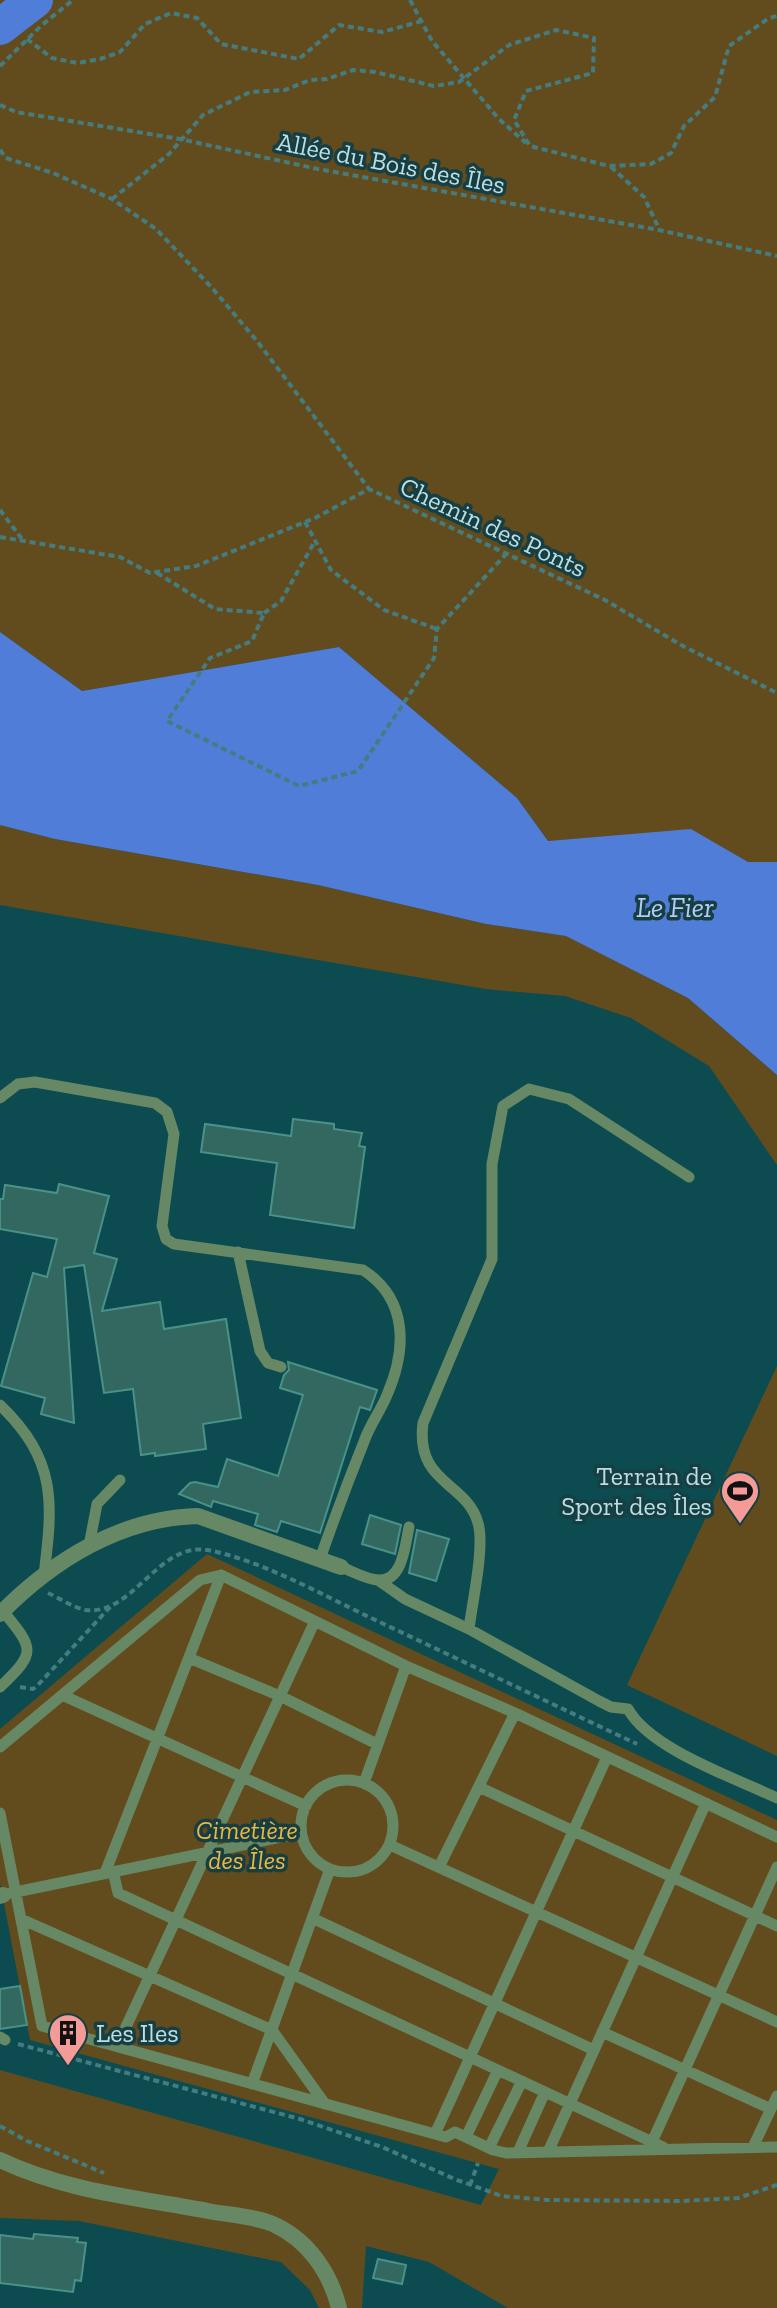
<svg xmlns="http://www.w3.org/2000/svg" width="777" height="2308" viewBox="0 0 777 2308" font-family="'Zilla Slab',serif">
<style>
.green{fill:#624c1e}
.water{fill:#507dd7}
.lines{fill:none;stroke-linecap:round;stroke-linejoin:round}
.river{stroke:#507dd7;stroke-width:36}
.building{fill:#336860;stroke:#499287;stroke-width:2}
.path{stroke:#457c80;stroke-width:4;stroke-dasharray:6 4;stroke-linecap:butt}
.lane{stroke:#678864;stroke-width:11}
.street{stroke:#678864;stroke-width:16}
.labels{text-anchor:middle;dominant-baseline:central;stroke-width:7;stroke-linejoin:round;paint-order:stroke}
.street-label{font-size:26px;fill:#badee1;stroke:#173f43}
.poi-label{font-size:26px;fill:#badee1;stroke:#173f43;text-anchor:end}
.park-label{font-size:26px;font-style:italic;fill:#ecb644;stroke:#173f43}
.water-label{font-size:28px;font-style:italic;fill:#b3ccfa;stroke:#173f43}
</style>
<rect width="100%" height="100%" fill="#0c4c51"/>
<path class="green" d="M 0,0 L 777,0 L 777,862 L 748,862 L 691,830 L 548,841 L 517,798 L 339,647 L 82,691 L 0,632 Z
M 0,825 L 55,839 L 318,885 L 486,924 L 567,936 L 688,998 L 777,1075 L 777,1165 L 709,1066 L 631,1018 L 565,996 L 486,989 L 0,905 Z
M 777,1366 L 777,1756 L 627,1685 Z
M 207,1554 L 777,1820 L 777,2308 L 508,2308 L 429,2262 L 366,2246 L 362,2308 L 319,2308 L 310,2290 L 281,2262 L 79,2221 L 0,2218 L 0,2070 L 481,2205 L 499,2169 L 30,2040 L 0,1882 L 0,1729 Z"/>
<path class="water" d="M 0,632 L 82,691 L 339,647 L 517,798 L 548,841 L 691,829 L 748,862 L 777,862 L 777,1075 L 688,998 L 566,936 L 486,924 L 318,885 L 55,839 L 0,825 Z"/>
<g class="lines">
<path class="river" d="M 0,27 L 35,0"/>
</g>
<path class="building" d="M 293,1119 L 334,1124 L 334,1129 L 362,1133 L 359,1146 L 365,1147 L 354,1228 L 270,1215 L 277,1163 L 201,1152 L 205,1124 L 291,1136 Z
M 59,1184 L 109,1196 L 94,1253 L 117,1259 L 102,1311 L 160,1302 L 164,1329 L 226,1319 L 241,1418 L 203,1424 L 206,1449 L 155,1456 L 155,1453 L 141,1455 L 133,1389 L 104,1393 L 84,1265 L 64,1268 L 74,1423 L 41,1414 L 45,1398 L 1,1386 L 33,1273 L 47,1277 L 57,1239 L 0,1229 L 0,1199 L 3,1199 L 5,1185 L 57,1193 Z
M 288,1362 L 377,1390 L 370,1410 L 360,1407 L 320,1533 L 281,1521 L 277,1532 L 255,1525 L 258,1514 L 213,1501 L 211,1507 L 179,1494 L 190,1483 L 195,1482 L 218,1487 L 227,1459 L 278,1476 L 303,1395 L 280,1388 L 284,1375 L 289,1370 Z
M 370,1515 L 401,1525 L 395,1554 L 362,1544 Z
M 417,1530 L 449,1539 L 436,1581 L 409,1573 Z
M 20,1986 L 27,2025 L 0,2029 L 0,1989 Z
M 34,2234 L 78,2238 L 77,2242 L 86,2243 L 81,2281 L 75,2280 L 73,2292 L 0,2283 L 0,2235 L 33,2239 Z
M 378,2259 L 406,2265 L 402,2284 L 373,2278 Z"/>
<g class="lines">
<path class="path" d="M 410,0 L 432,41 L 499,119 L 526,143
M 27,39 L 52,58 L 77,63 L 100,59 L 120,52 L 145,24 L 171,13 L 197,18 L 221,44 L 299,59 L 339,25 L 382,32 L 422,21
M 0,66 L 42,25 L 73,0
M 0,105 L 16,112 L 180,139 L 318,169 L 659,230 L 777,256
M 0,150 L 6,158 L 53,173 L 112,199 L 156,229 L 213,289 L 257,341 L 369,489
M 611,167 L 644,197 L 659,229
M 112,199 L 169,154 L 203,115 L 250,92 L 285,90 L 310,80 L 327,79 L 353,70 L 375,72 L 434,86 L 459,82 L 509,45 L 556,30 L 594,38 L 593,73 L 526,91 L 514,120 L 530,146 L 609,166 L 651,164 L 671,153 L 684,126 L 715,97 L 729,46 L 769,18 L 777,16
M 0,510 L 22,539
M 305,522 L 331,570 L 384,610 L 437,629
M 0,537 L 120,557 L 150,573 L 196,566 L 315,518 L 369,489 L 605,600 L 681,645 L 777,693
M 157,573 L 215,609 L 264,613 L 252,641 L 210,658 L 167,721 L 299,786 L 358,771 L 434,658 L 437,629 L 507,553
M 264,613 L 281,601 L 315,541
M 48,1593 C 59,1598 74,1608 86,1610 C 133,1616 158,1542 207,1550 C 258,1559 321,1594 369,1617 C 458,1659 548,1702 637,1744
M 20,1687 L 33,1689 L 37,1686 L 111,1606
M 18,2044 L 300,2119 L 382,2147 L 457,2180 L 502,2196 L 547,2200 L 682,2201 L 738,2198 L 777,2185
M 0,2126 L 27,2141 L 104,2173
M 470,2185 L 478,2163"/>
<path class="lane" d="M 0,1098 L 18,1084 L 35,1082 L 155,1103 L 167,1112 L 174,1134 L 162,1226 L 166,1239 L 174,1244 L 363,1270 C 408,1299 407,1349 387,1395 C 381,1410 371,1423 365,1439 C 349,1479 334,1519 320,1559
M 238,1252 L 260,1351 L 268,1363 L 281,1367
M 0,1405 C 57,1460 53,1502 44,1575
M 89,1546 L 97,1504 L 120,1480
M 341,1567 C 352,1571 367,1580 379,1580 C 403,1581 405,1545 409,1527
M 378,1580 L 405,1599 L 469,1629 L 599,1701 L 611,1707 L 628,1709 C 650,1749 735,1778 777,1798
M 469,1629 C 472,1603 485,1547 478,1523 C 467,1482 415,1484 423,1423 L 492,1259 L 492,1164 L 503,1106 L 529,1089 L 569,1099 L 689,1177
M 189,1658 L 280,1696 L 377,1744
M 0,1687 C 37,1652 34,1649 3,1611
M 62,1695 L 306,1806
M 0,1747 L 200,1580 L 221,1575 L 406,1666 L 515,1713 L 777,1837
M301 1826a46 46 0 1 1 92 0a46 46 0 1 1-92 0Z
M 364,1783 L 406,1666
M 479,1787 L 777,1926
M 0,1813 L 42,2026 L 446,2137 L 455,2132 L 493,2150 L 506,2153 L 777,2147
M 390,1845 L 777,2022
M 439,1867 L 515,1713
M 113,1871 L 118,1893 L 663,2147
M 105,1873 L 221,1575
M 11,1893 L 301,1833
M 312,1918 L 594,2050
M 21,1919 L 272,2030 L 325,2104
M 602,2032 L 771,2109
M 0,2037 L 5,2040
M 117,2046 L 315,1621
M 252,2084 L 330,1869
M 435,2134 L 607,1757
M 466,2137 L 498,2070
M 652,2142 L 777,1867
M 753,2147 L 777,2096
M 489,2148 L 522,2081
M 518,2152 L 545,2092
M 548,2152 L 706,1803"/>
<path class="street" d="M 0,1614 C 53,1560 121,1518 198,1516 L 341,1567
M 0,1896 L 3,1895
M 0,2160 C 64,2191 139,2198 208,2211 C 229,2215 254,2216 273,2224 C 308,2240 330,2272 339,2308"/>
</g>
<defs>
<g id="stadium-pin" transform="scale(2)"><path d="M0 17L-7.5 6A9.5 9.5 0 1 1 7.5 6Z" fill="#f59b97" stroke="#173f43"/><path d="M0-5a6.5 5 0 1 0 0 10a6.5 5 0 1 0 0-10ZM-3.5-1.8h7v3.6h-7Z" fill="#111"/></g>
<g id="building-pin" transform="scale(2)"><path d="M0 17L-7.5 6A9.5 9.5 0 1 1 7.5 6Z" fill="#f59b97" stroke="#173f43"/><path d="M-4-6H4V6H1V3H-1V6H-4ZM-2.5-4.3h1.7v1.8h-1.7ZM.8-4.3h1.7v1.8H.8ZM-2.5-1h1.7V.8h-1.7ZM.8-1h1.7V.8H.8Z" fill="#111"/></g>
</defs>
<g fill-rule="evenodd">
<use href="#stadium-pin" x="740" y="1491"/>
<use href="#building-pin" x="68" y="2033"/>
</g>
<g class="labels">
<g class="street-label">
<text transform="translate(391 163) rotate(11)">Allée du Bois des Îles</text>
<text transform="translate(493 527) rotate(25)">Chemin des Ponts</text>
</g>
<g class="poi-label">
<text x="712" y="1476">Terrain de<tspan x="712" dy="30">Sport des Îles</tspan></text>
<text x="96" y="2033" text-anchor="start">Les Iles</text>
</g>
<g class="park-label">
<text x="247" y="1830">Cimetière<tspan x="247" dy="30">des Îles</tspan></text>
</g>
<g class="water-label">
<text x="675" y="907">Le Fier</text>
</g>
</g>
</svg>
